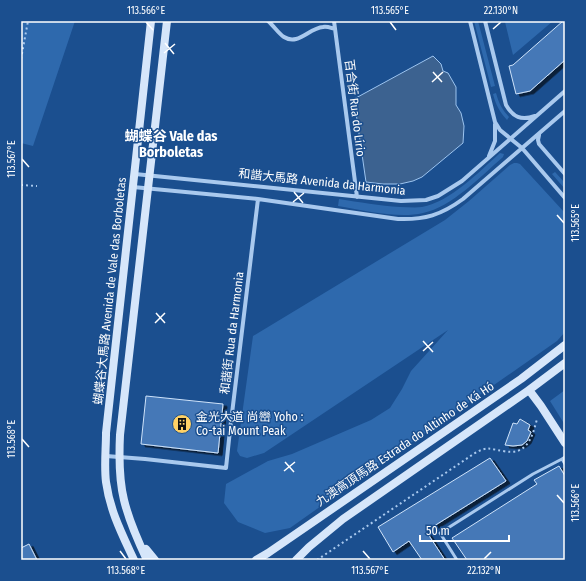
<svg xmlns="http://www.w3.org/2000/svg" width="586" height="581" viewBox="0 0 586 581" font-family="'Fira Sans Condensed','Noto Sans SC',sans-serif">
<style>
.green{fill:#2e69ad}
.water{fill:#3c6290;stroke:#9cc4f0}
.building{fill:#4478b7;stroke:#cfe3fa;filter:url(#shadow)}
.lines{fill:none;stroke-linecap:round;stroke-linejoin:round}
.path{stroke:#a9c9ee;stroke-width:2;stroke-dasharray:2 3;stroke-linecap:butt}
.lane{stroke:#a9c9ee;stroke-width:3}
.street{stroke:#a9c9ee;stroke-width:4}
.secondary{stroke:#d6e6fa;stroke-width:8}
.ticks{fill:none;stroke:#fff;stroke-width:1.5}
.labels{text-anchor:middle;dominant-baseline:central;stroke-width:3;stroke-linejoin:round;paint-order:stroke}
.street-label{font-size:12px;fill:#fff;stroke:#1b4f8f}
.poi-label{font-size:12px;fill:#fff;stroke:#1b4f8f;text-anchor:start}
.quarter-label{font-size:14px;font-weight:bold;fill:#fff;stroke:#1b4f8f}
.neatline{fill:none;stroke:#fff;stroke-width:1.5}
.ticks-label{font-size:10px;text-anchor:middle;fill:#fff}
</style>
<defs>
<filter id="shadow"><feDropShadow dx="4" dy="2.5" stdDeviation="0" flood-color="#0009"/></filter>
</defs>
<rect width="100%" height="100%" fill="#1b4f8f"/>
<path class="green" d="M 21,21 L 75,21 L 33,146 L 21,143 Z
M 474,21 L 478,21 L 495,86 L 491,87 Z
M 507,21 L 553,21 L 513,55 L 505,22 Z
M 496,93 C 499,104 502,109 509,117 L 507,120 C 499,111 496,105 493,94 Z
M 500,153 L 504,154 L 503,157 C 481,176 452,207 423,213 C 398,219 363,210 338,206 L 339,199 C 359,202 380,206 400,207 C 407,207 415,208 422,207 C 450,202 479,172 500,153 Z
M 514,163 L 517,163 L 520,164 L 565,213 L 565,332 L 557,341 L 331,499 L 290,528 L 265,533 L 238,522 L 224,503 L 226,484 L 268,461 L 292,454 L 371,420 L 390,408 L 402,389 L 411,371 L 448,330 L 264,453 L 247,458 L 240,456 L 237,451 L 253,336 L 445,220 L 469,201 L 510,165 Z
M 555,172 L 565,183 L 565,189 L 552,174 Z
M 565,390 L 565,425 L 550,401 Z"/>
<path class="water" d="M 433,56 L 441,64 L 443,71 L 448,73 L 456,87 L 456,105 L 461,113 L 464,126 L 463,143 L 422,177 L 413,181 L 400,184 L 383,184 L 366,182 L 354,99 Z"/>
<path class="building" d="M 563,21 L 565,21 L 565,60 L 530,91 L 516,94 L 509,66 L 513,65 Z
M 146,396 L 223,404 L 218,453 L 141,444 Z
M 520,419 L 530,425 L 528,430 L 531,432 L 527,441 L 522,445 L 513,446 L 505,445 L 513,423 L 517,424 Z
M 490,458 L 506,481 L 426,531 L 445,560 L 422,560 L 409,541 L 393,552 L 378,527 Z
M 559,466 L 565,476 L 565,560 L 467,560 L 452,538 L 537,484 L 534,480 Z
M 29,544 L 37,560 L 21,560 L 21,548 Z"/>
<g class="lines">
<path class="path" d="M 21,59 L 28,21
M 21,185 L 37,186
M 317,560 L 475,453 C 488,446 489,449 503,451 C 527,456 532,438 537,419"/>
<path class="lane" d="M 565,457 L 562,459 L 565,464
M 457,560 L 440,533 L 533,474 L 562,459"/>
<path class="street" d="M 268,21 C 274,26 278,33 284,37 C 298,46 309,28 323,27 C 327,26 331,28 335,29
M 334,21 L 357,197
M 470,21 L 495,122 L 500,130 L 522,148 L 565,198
M 485,21 L 506,105 C 513,117 521,121 535,116
M 539,135 L 538,140 L 539,144 L 565,174
M 489,156 L 495,141 L 495,124
M 135,174 L 401,201 L 426,200 L 438,196 L 462,181 L 565,91
M 133,187 L 258,199 L 398,219 C 425,220 441,215 463,199 L 565,111
M 106,456 L 145,459 L 226,468 L 230,430 L 258,199"/>
<path class="secondary" d="M 529,390 L 541,406 L 565,443
M 146,549 L 155,560
M 134,560 C 122,534 110,511 106,482 C 104,466 106,449 106,433 L 151,21
M 147,560 C 138,541 129,521 124,500 C 119,480 119,456 120,435 L 167,21
M 256,560 L 268,553 L 521,379 L 565,345
M 296,560 L 309,547 L 343,519 L 529,390 L 565,363"/>
</g>
<path class="ticks" d="M 146,22 L 153,30M 390,22 L 396,30M 493,29 L 501,22M 165,43 L 174,54M 164,53 L 175,44M 433,72 L 442,82M 432,82 L 443,72M 22,159 L 29,167M 294,192 L 303,203M 293,202 L 304,193M 557,215 L 564,223M 156,313 L 165,323M 155,323 L 165,313M 423,341 L 433,352M 423,351 L 433,342M 22,439 L 29,447M 285,462 L 294,472M 284,471 L 295,462M 557,495 L 564,503M 120,551 L 126,559M 363,551 L 370,559M 484,559 L 491,552"/>
<defs>
<g id="building-disc" transform="scale(1)"><circle r="9.5" fill="#ffd166" stroke="#1b4f8f"/><path d="M-4-6H4V6H1V3H-1V6H-4ZM-2.5-4.3h1.7v1.8h-1.7ZM.8-4.3h1.7v1.8H.8ZM-2.5-1h1.7V.8h-1.7ZM.8-1h1.7V.8H.8Z" fill="#111"/></g>
</defs>
<g fill-rule="evenodd">
<use href="#building-disc" x="182" y="424"/>
</g>
<g class="labels">
<g class="street-label">
<text transform="translate(355 108) rotate(83)">百合街 Rua do Lírio</text>
<text transform="translate(322 182) rotate(6)">和諧大馬路 Avenida da Harmonia</text>
<text transform="translate(110 291) rotate(-84)">蝴蝶谷大馬路 Avenida de Vale das Borboletas</text>
<text transform="translate(232 333) rotate(-83)">和諧街 Rua da Harmonia</text>
<text transform="translate(405 444) rotate(-34)">九澳高頂馬路 Estrada do Altinho de Ká Hó</text>
</g>
<g class="poi-label">
<text x="196" y="417">金光大道 尚巒 Yoho :<tspan x="196" dy="14">Co-tai Mount Peak</tspan></text>
</g>
<g class="quarter-label">
<text x="171" y="136">蝴蝶谷 Vale das<tspan x="171" dy="16">Borboletas</tspan></text>
</g>
</g>
<rect width="586" height="581" fill="none" stroke="#1b4f8f" stroke-width="44"/>
<path d="M420 535v6h89v-6" fill="none" stroke="#ffffff" stroke-width="2"/>
<text x="426" y="535" font-size="12" fill="#ffffff" stroke="#1b4f8f" stroke-width="3" paint-order="stroke">50 m</text>
<rect x="22" y="22" width="542" height="537" class="neatline"/>
<g class="ticks-label">
<text x="146" y="14">113.566°E</text>
<text x="390" y="14">113.565°E</text>
<text x="501" y="14">22.130°N</text>
<text transform="translate(11 159) rotate(-90)" y="4">113.567°E</text>
<text transform="translate(575 223) rotate(-90)" y="4">113.565°E</text>
<text transform="translate(11 439) rotate(-90)" y="4">113.568°E</text>
<text transform="translate(575 503) rotate(-90)" y="4">113.566°E</text>
<text x="126" y="574">113.568°E</text>
<text x="370" y="574">113.567°E</text>
<text x="484" y="574">22.132°N</text>
</g>
</svg>
